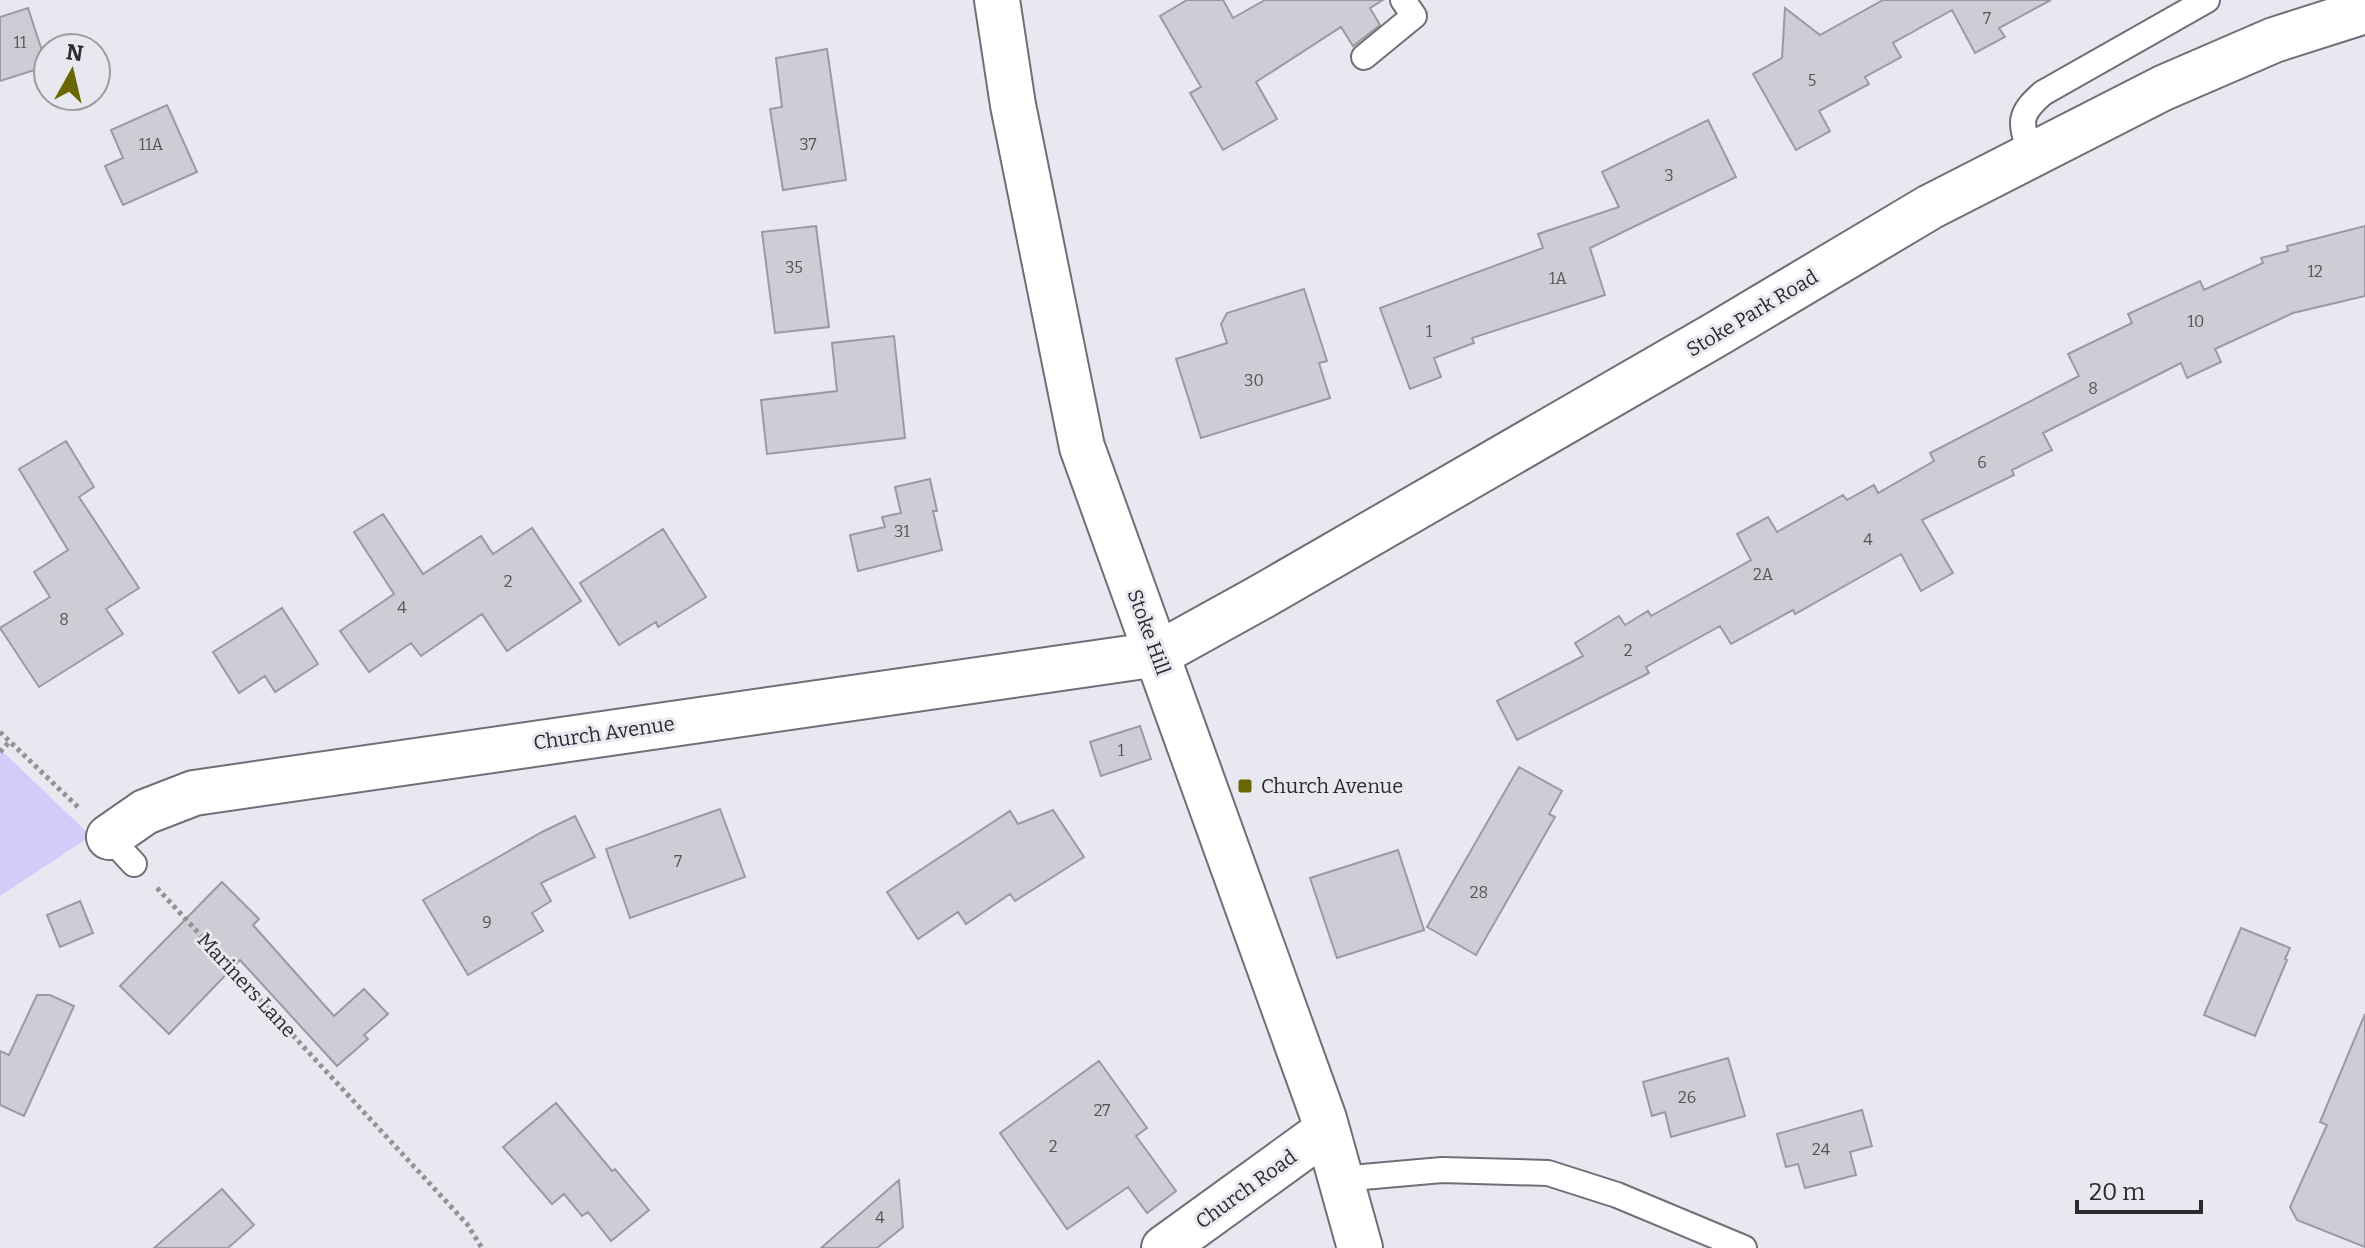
<svg xmlns="http://www.w3.org/2000/svg" width="2365" height="1248" viewBox="0 0 2365 1248" font-family="Bitter,serif">
<style>
.green{fill:#d5cbfb}
.building{fill:#cecdd6;stroke:#9b9aa3;stroke-width:2}
.lines{fill:none;stroke-linecap:round;stroke-linejoin:round}
.lane-casing{stroke:#706e77;stroke-width:28}
.street-casing{stroke:#706e77;stroke-width:48}
.path{stroke:#939299;stroke-width:5;stroke-dasharray:4 4;stroke-linecap:butt}
.lane{stroke:#fff;stroke-width:24}
.street{stroke:#fff;stroke-width:44}
.poi-dot{fill:#686701;stroke:#e9e8f1;stroke-width:3}
.labels{text-anchor:middle;dominant-baseline:central;stroke-width:6;stroke-linejoin:round;paint-order:stroke}
.number-label{font-size:16px;fill:#545358}
.street-label{font-size:20px;fill:#2b2a2e;stroke:#e9e8f1}
.poi-label{font-size:20px;fill:#2b2a2e;stroke:#e9e8f1;text-anchor:start}
</style>
<rect width="100%" height="100%" fill="#e9e8f1"/>
<path class="green" d="M 0,749 L 91,836 L 0,896 Z"/>
<path class="building" d="M 1187,0 L 1223,0 L 1233,18 L 1265,0 L 1383,0 L 1370,8 L 1380,25 L 1357,43 L 1353,46 L 1341,27 L 1256,82 L 1277,119 L 1223,150 L 1190,93 L 1201,87 L 1160,16 Z
M 1883,0 L 2051,0 L 1999,28 L 2005,37 L 1975,53 L 1952,10 L 1893,43 L 1901,57 L 1865,77 L 1869,84 L 1819,111 L 1830,131 L 1796,150 L 1753,74 L 1782,58 L 1785,8 L 1820,35 Z
M 28,8 L 47,66 L 0,81 L 0,17 Z
M 827,49 L 846,180 L 783,190 L 770,109 L 782,107 L 776,58 Z
M 167,105 L 197,172 L 123,205 L 105,166 L 123,158 L 111,130 Z
M 1708,120 L 1736,177 L 1590,248 L 1605,295 L 1472,338 L 1474,343 L 1434,358 L 1441,377 L 1410,389 L 1380,308 L 1543,248 L 1538,234 L 1619,207 L 1602,172 Z
M 816,226 L 829,327 L 775,333 L 762,232 Z
M 2365,226 L 2365,296 L 2293,313 L 2215,349 L 2221,362 L 2187,378 L 2181,363 L 2043,433 L 2052,450 L 2012,470 L 2014,475 L 1922,520 L 1953,573 L 1921,591 L 1901,554 L 1795,614 L 1793,610 L 1731,644 L 1720,626 L 1646,667 L 1649,673 L 1517,740 L 1497,701 L 1583,656 L 1575,643 L 1619,616 L 1625,625 L 1648,611 L 1651,616 L 1751,560 L 1737,534 L 1768,517 L 1777,532 L 1843,495 L 1847,500 L 1874,485 L 1878,493 L 1934,461 L 1930,453 L 2079,376 L 2068,354 L 2132,323 L 2128,314 L 2200,281 L 2204,290 L 2263,263 L 2261,258 L 2288,251 L 2287,246 Z
M 1304,289 L 1327,361 L 1319,363 L 1330,398 L 1201,438 L 1176,359 L 1227,343 L 1221,324 L 1227,313 Z
M 894,336 L 905,438 L 767,454 L 761,400 L 837,391 L 832,343 Z
M 66,441 L 94,487 L 79,497 L 139,588 L 106,609 L 123,634 L 39,687 L 0,628 L 50,597 L 34,572 L 68,550 L 19,469 Z
M 930,479 L 937,511 L 933,511 L 942,550 L 858,571 L 850,535 L 885,527 L 882,517 L 901,513 L 895,487 Z
M 383,514 L 423,574 L 481,536 L 493,554 L 532,528 L 581,601 L 507,651 L 482,614 L 421,656 L 411,643 L 369,672 L 340,631 L 394,594 L 354,532 Z
M 663,529 L 706,597 L 658,627 L 656,622 L 619,645 L 580,583 Z
M 282,608 L 318,664 L 275,692 L 265,676 L 239,693 L 213,652 Z
M 1140,726 L 1151,759 L 1101,776 L 1090,742 Z
M 1519,767 L 1562,791 L 1549,814 L 1555,817 L 1476,955 L 1427,927 Z
M 720,809 L 745,877 L 630,918 L 606,849 Z
M 1053,810 L 1084,857 L 1015,901 L 1010,894 L 966,924 L 958,912 L 918,939 L 887,892 L 1010,811 L 1018,824 Z
M 575,816 L 595,857 L 541,883 L 551,901 L 532,913 L 543,931 L 468,975 L 423,900 L 542,832 Z
M 1398,850 L 1424,930 L 1337,958 L 1310,878 Z
M 222,882 L 259,919 L 253,925 L 334,1016 L 364,989 L 388,1014 L 364,1035 L 368,1039 L 337,1066 L 240,960 L 169,1034 L 120,986 Z
M 80,901 L 93,933 L 60,947 L 47,915 Z
M 2241,928 L 2290,948 L 2285,959 L 2287,960 L 2255,1036 L 2204,1015 Z
M 37,995 L 50,995 L 74,1006 L 24,1116 L 0,1105 L 0,1051 L 9,1055 Z
M 2365,1014 L 2365,1247 L 2297,1220 L 2290,1207 L 2327,1125 L 2320,1122 Z
M 1728,1058 L 1745,1116 L 1671,1137 L 1665,1112 L 1652,1116 L 1643,1082 Z
M 1099,1061 L 1147,1128 L 1136,1136 L 1176,1191 L 1147,1213 L 1128,1187 L 1067,1229 L 1000,1133 Z
M 556,1103 L 612,1171 L 615,1169 L 649,1210 L 611,1241 L 588,1212 L 582,1216 L 564,1194 L 552,1204 L 503,1147 Z
M 1862,1110 L 1872,1146 L 1850,1152 L 1856,1175 L 1805,1188 L 1798,1164 L 1786,1167 L 1777,1134 Z
M 899,1180 L 903,1227 L 877,1248 L 821,1248 Z
M 222,1189 L 254,1225 L 228,1248 L 154,1248 Z"/>
<g class="lines">
<g class="lane-casing">
<path id="lane" d="M 1364,57 L 1414,16 L 1403,0
M 2031,155 C 2021,124 2016,116 2043,93 L 2207,0
M 109,837 L 134,864
M 1340,1179 L 1442,1170 L 1548,1173 L 1617,1195 L 1744,1248"/>
</g>
<g class="street-casing">
<path id="street" d="M 997,0 L 1013,105 L 1082,447 L 1324,1119 L 1360,1248
M 109,837 L 145,812 L 194,793 L 1158,654 L 1261,597 L 1715,335 L 1930,207 L 2163,88 L 2274,40 L 2365,11
M 1164,1248 L 1327,1130"/>
</g>
<path class="path" d="M 0,732 L 80,809
M 0,752 L 10,741
M 157,888 L 467,1224 L 482,1248"/>
<use href="#lane" class="lane"/>
<use href="#street" class="street"/>
</g>
<rect class="poi-dot" x="1237" y="778" width="16" height="16" rx="4"/>
<g class="labels">
<g class="number-label">
<text x="1987" y="18">7</text>
<text x="20" y="42">11</text>
<text x="1812" y="80">5</text>
<text x="151" y="144">11A</text>
<text x="808" y="144">37</text>
<text x="1669" y="175">3</text>
<text x="794" y="267">35</text>
<text x="2315" y="271">12</text>
<text x="1558" y="278">1A</text>
<text x="2196" y="321">10</text>
<text x="1429" y="331">1</text>
<text x="1254" y="380">30</text>
<text x="2093" y="388">8</text>
<text x="1982" y="462">6</text>
<text x="902" y="531">31</text>
<text x="1868" y="539">4</text>
<text x="1763" y="574">2A</text>
<text x="508" y="581">2</text>
<text x="402" y="607">4</text>
<text x="64" y="619">8</text>
<text x="1628" y="650">2</text>
<text x="1121" y="750">1</text>
<text x="678" y="861">7</text>
<text x="1479" y="892">28</text>
<text x="487" y="922">9</text>
<text x="1687" y="1097">26</text>
<text x="1102" y="1110">27</text>
<text x="1053" y="1146">2</text>
<text x="1821" y="1149">24</text>
<text x="880" y="1217">4</text>
</g>
<g class="street-label">
<text transform="translate(1752 313) rotate(-31)">Stoke Park Road</text>
<text transform="translate(1149 632) rotate(70)">Stoke Hill</text>
<text transform="translate(604 733) rotate(-8)">Church Avenue</text>
<text transform="translate(247 985) rotate(47)">Mariners Lane</text>
<text transform="translate(1246 1189) rotate(-36)">Church Road</text>
</g>
<g class="poi-label">
<text x="1261" y="786">Church Avenue</text>
</g>
</g>
<g transform="translate(72 72) rotate(8)"><circle r="38" fill="#e9e8f1" stroke="#9d9ca3" stroke-width="2"/>
<path d="M0-6L14 30L0 20L-14 30Z" fill="#686701"/>
<text y="-12" font-size="22" font-weight="bold" text-anchor="middle" fill="#2b2a2e">N</text>
</g>
<path d="M2077 1200v12h124v-12" fill="none" stroke="#2b2a2e" stroke-width="4"/>
<text x="2089" y="1200" font-size="24" fill="#2b2a2e" stroke="#e9e8f1" stroke-width="6" paint-order="stroke">20 m</text>
</svg>
